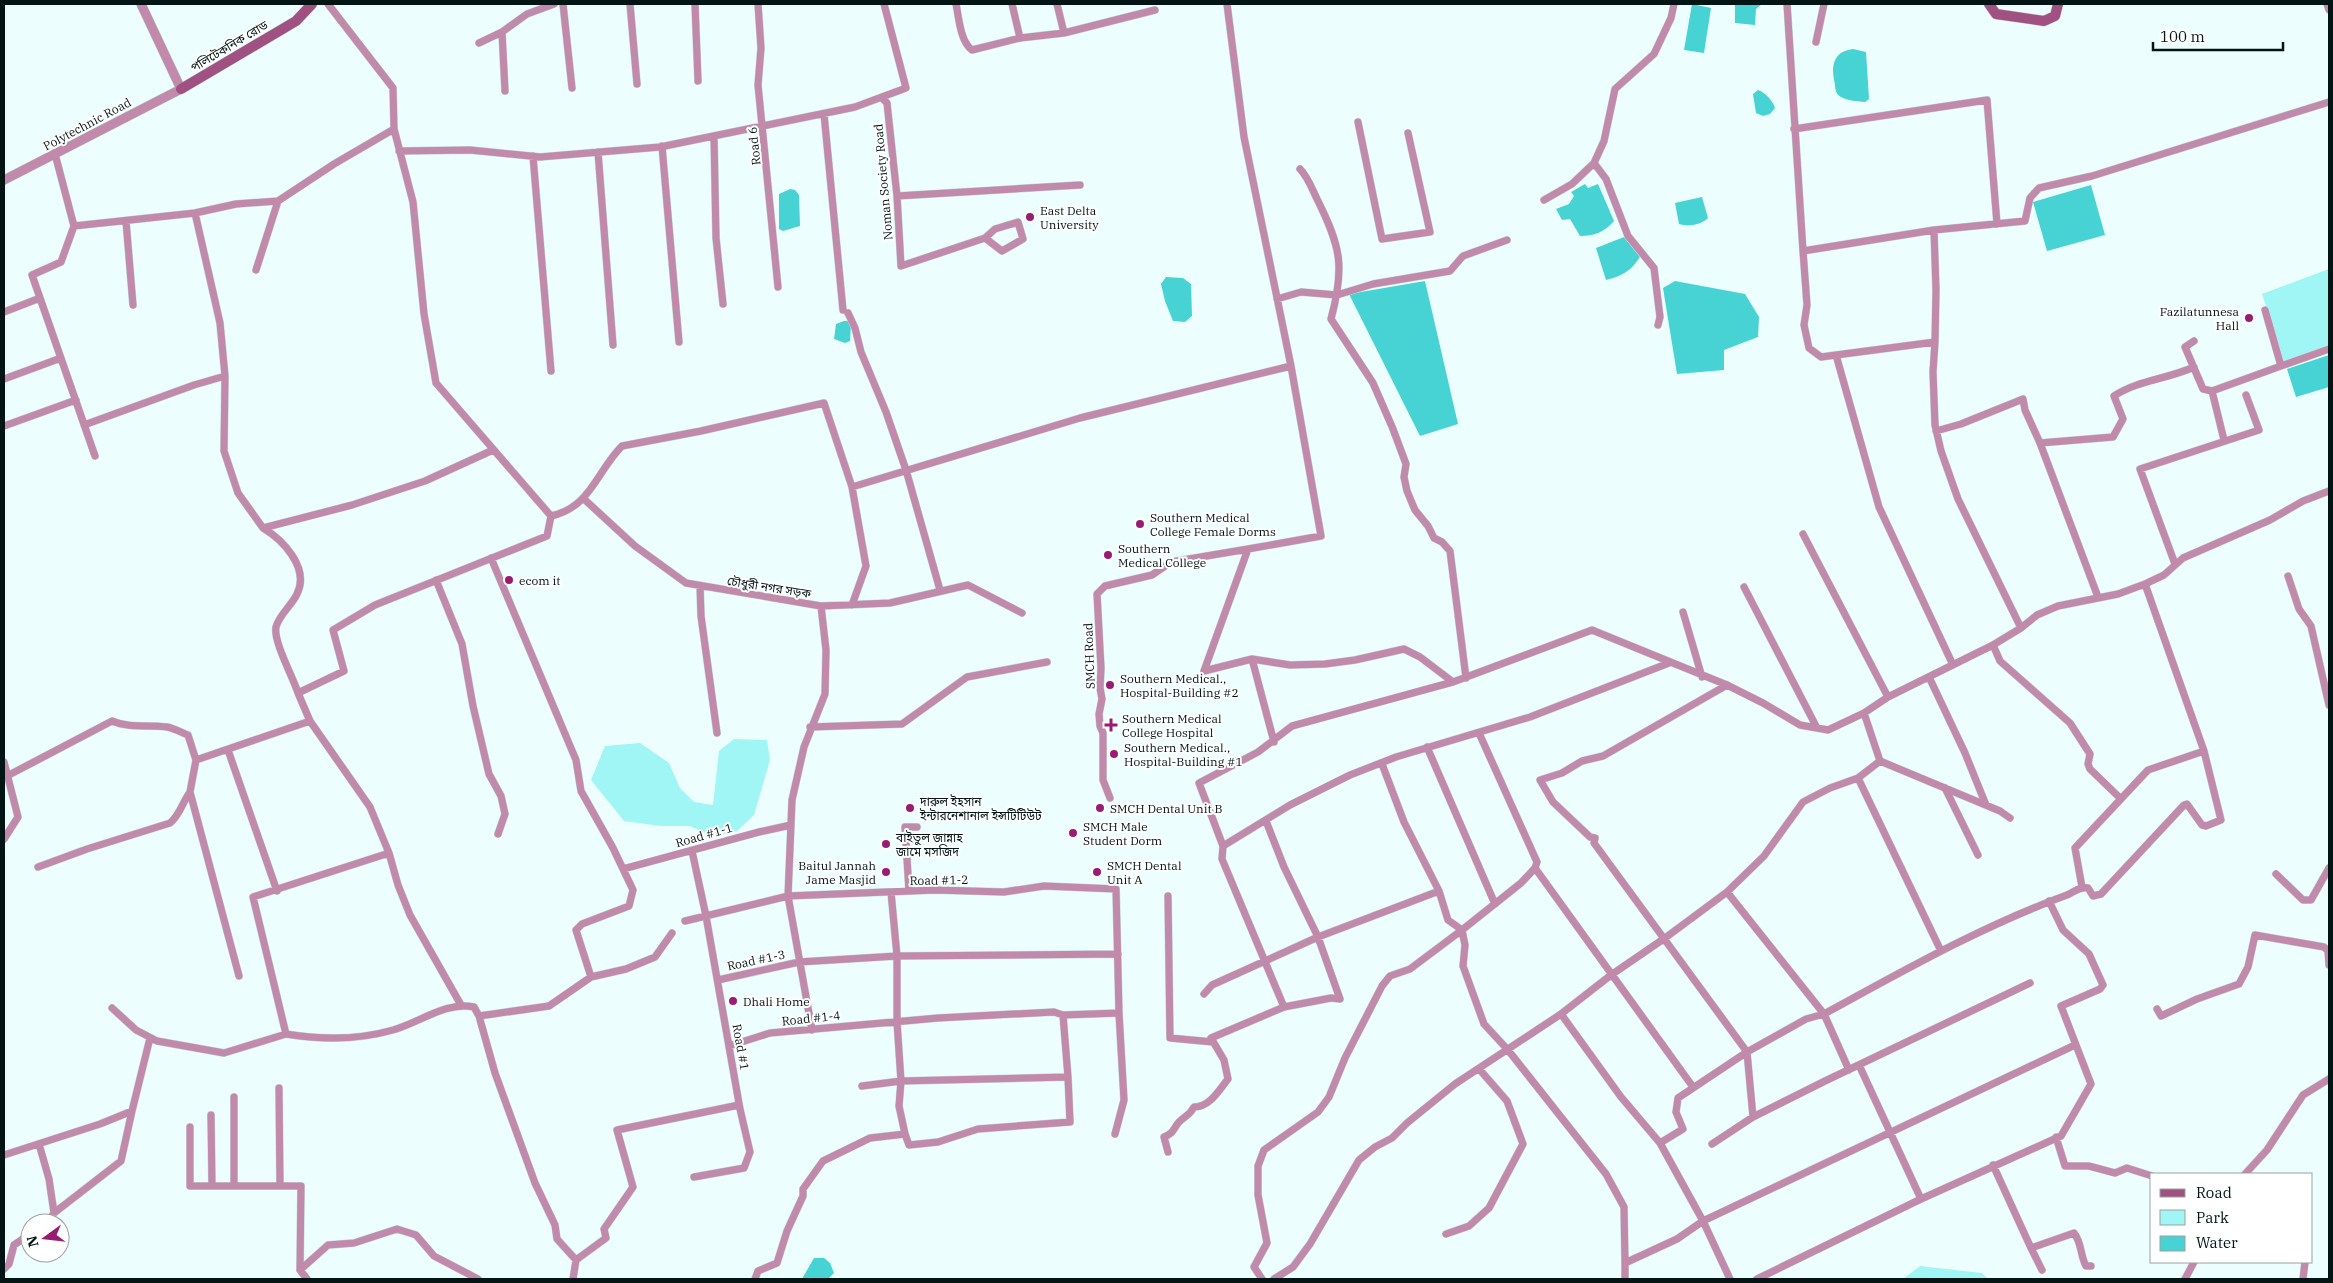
<svg xmlns="http://www.w3.org/2000/svg" width="2333" height="1283" viewBox="0 0 2333 1283" font-family="'IBM Plex Serif','Noto Sans Bengali',serif">
<style>
.green{fill:#a0f6f5}
.water{fill:#47d3d3}
.lines{fill:none;stroke-linecap:round;stroke-linejoin:round}
.minor-casing{stroke:#c7d9d9;stroke-width:8}
.tertiary-casing{stroke:#c7d9d9;stroke-width:10}
.secondary-casing{stroke:#c7d9d9;stroke-width:11}
.minor{stroke:#c189aa;stroke-width:7}
.tertiary{stroke:#c189aa;stroke-width:9}
.secondary{stroke:#a05182;stroke-width:10}
.poi-dot{fill:#991c73;stroke:#fff;stroke-width:2}
.labels{text-anchor:middle;dominant-baseline:central;stroke-width:4;stroke-linejoin:round;paint-order:stroke}
.street-label{font-size:12px;fill:#031414;stroke:#fff}
.poi-label{font-size:12px;fill:#031414;stroke:#fff;text-anchor:start}
</style>
<rect width="100%" height="100%" fill="#ecfffe"/>
<path class="green" d="M 2329,269 L 2329,345 L 2284,362 L 2262,294 Z
M 734,739 L 767,740 L 770,760 L 754,815 L 737,831 L 713,837 L 690,826 L 661,826 L 624,821 L 591,780 L 605,746 L 640,743 L 669,763 L 680,788 L 694,802 L 713,805 L 719,751 Z
M 1920,1266 L 1982,1273 L 1988,1279 L 1903,1279 Z"/>
<path class="water" d="M 1692,4 L 1711,8 L 1704,53 L 1684,50 Z
M 1735,4 L 1762,4 L 1756,9 L 1755,25 L 1735,23 Z
M 1853,49 L 1866,52 L 1869,99 L 1865,102 C 1857,101 1848,101 1841,97 C 1834,93 1836,87 1834,80 C 1831,64 1835,51 1853,49 Z
M 1758,90 C 1765,92 1773,101 1775,108 L 1770,114 L 1763,116 L 1756,113 L 1753,94 Z
M 1585,184 L 1588,188 L 1598,184 L 1614,221 C 1605,232 1594,236 1580,236 L 1570,219 L 1562,220 L 1556,209 L 1569,204 L 1574,196 L 1571,192 Z
M 2091,185 L 2105,235 L 2047,251 L 2033,202 Z
M 790,189 L 795,190 L 799,195 L 800,226 L 783,231 L 779,229 L 779,194 Z
M 1702,197 L 1708,218 C 1701,225 1688,227 1679,224 L 1675,203 Z
M 1624,237 L 1640,257 C 1631,271 1622,276 1606,280 L 1596,248 Z
M 1166,277 L 1183,278 L 1191,284 L 1192,316 L 1185,322 L 1173,321 L 1165,301 L 1161,284 Z
M 1425,281 L 1458,424 L 1420,436 L 1349,294 Z
M 1675,281 L 1745,294 L 1759,317 L 1758,337 L 1724,350 L 1724,370 L 1677,374 L 1663,288 Z
M 844,321 L 848,321 L 851,325 L 850,341 L 845,343 L 834,339 L 836,324 Z
M 2329,355 L 2329,387 L 2296,397 L 2287,369 Z
M 814,1258 L 824,1258 L 830,1263 L 834,1273 L 828,1279 L 802,1279 Z"/>
<g class="lines">
<g class="minor-casing">
<path id="minor" d="M 328,4 L 393,88 L 394,129 L 413,202 L 424,314 L 436,383 L 551,516 C 591,507 596,472 622,446 L 701,431 L 824,403 L 852,487 L 866,566 L 852,605
M 563,4 L 572,88
M 630,4 L 637,84
M 695,4 L 698,81
M 758,4 L 761,48 L 758,85 L 778,287
M 956,4 C 959,18 960,41 972,50 L 1020,38 L 1064,33 L 1155,10
M 1012,4 L 1020,38
M 1057,4 L 1064,33
M 1227,4 L 1244,137 L 1291,366 L 1321,536 L 1248,549 L 1204,671 L 1252,659 L 1290,665 L 1325,664 L 1355,660 L 1404,649 L 1420,657 L 1453,682
M 1787,4 L 1803,251 L 1934,230 L 2025,221 L 2030,198 L 2039,188 L 2092,176 L 2329,102
M 2327,4 L 2329,10
M 502,32 L 505,91
M 1816,42 L 1824,4
M 479,43 L 502,32 L 527,14 L 554,4
M 882,98 L 887,103 L 897,196 L 901,266 L 985,238 L 1002,251 L 1023,239 L 1018,222 L 995,229 L 985,238
M 824,114 L 843,310
M 1358,122 L 1382,239 L 1430,232 L 1408,133
M 1794,129 L 1987,100 L 1997,224
M 714,136 L 716,238 L 723,304
M 662,146 L 679,342
M 399,151 L 470,150 L 540,157 L 660,147 L 855,107 L 906,88 L 884,4
M 598,152 L 613,345
M 55,154 L 74,226 L 195,213 L 236,204 L 278,201 L 334,164 L 394,129
M 533,156 L 551,371
M 1594,163 L 1606,179 L 1628,236 L 1654,268 L 1660,317 L 1658,325
M 1300,169 C 1308,177 1312,189 1317,199 C 1341,247 1345,267 1331,319 L 1373,383 L 1393,429 L 1406,464 L 1404,477 L 1407,491 L 1415,510 L 1428,526 L 1434,538 L 1442,542 L 1450,551 L 1466,678
M 897,196 L 1080,185
M 1544,200 L 1572,184 L 1594,163 L 1604,141 L 1615,89 L 1654,54 L 1671,18 L 1674,4
M 195,213 L 220,323 L 225,376 L 224,451 L 238,493 L 263,528 L 352,505 L 425,481 L 493,450
M 126,221 L 133,305
M 74,226 L 61,262 L 32,275 L 95,456
M 1934,230 L 1936,290 L 1935,342 L 1836,355 L 1879,507 L 1953,665
M 1803,251 L 1807,305 L 1804,325 L 1809,348 L 1821,357 L 1836,355
M 256,270 L 278,201
M 1277,299 L 1301,292 L 1337,295 L 1373,284 L 1450,271 L 1463,256 L 1507,240
M 4,312 L 40,298
M 848,313 L 855,328 L 861,352 L 886,412 L 906,470 L 940,590
M 2194,341 L 2185,347 L 2203,389 L 2212,391 L 2281,366 L 2265,310
M 1935,342 L 1933,372 L 1935,425 L 1941,451 L 1958,499 L 2021,628
M 2281,366 L 2329,349
M 4,379 L 61,358
M 2212,391 L 2224,440
M 84,425 L 194,385 L 225,376
M 4,426 L 76,400
M 1936,431 L 1961,424 L 2023,399 L 2025,410 L 2040,443 L 2098,597
M 2040,443 L 2113,437 L 2123,419 L 2114,396 C 2138,380 2168,379 2194,367
M 852,487 L 1080,418 L 1291,366
M 584,499 L 635,546 L 686,583 L 821,606 L 890,603 L 968,585 L 1022,613
M 263,528 C 283,540 310,568 297,594 C 292,605 279,615 276,627 C 273,641 293,677 298,693
M 1803,534 L 1888,697
M 491,558 L 576,760 L 581,791 L 613,848 L 633,890 L 629,906 L 582,924 L 576,930 L 591,977
M 2175,564 L 2140,469 L 2259,430 L 2246,395
M 2288,576 L 2299,609 L 2311,626 L 2329,705
M 436,580 L 462,644 L 473,706 L 489,774 L 501,796 L 505,814 L 498,834
M 700,586 L 701,616 L 717,733
M 1744,587 L 1817,728
M 1683,612 L 1702,677
M 1993,645 L 2000,661 L 2070,723 L 2090,754 L 2088,764 L 2090,769 L 2121,799
M 1252,659 L 1274,742
M 1929,677 L 1965,753 L 1986,805
M 1727,685 L 1603,756 L 1582,761 L 1562,773 L 1540,780 L 1553,802 L 1590,837 L 1595,838 L 1594,843 L 1747,1052 L 1806,1019 L 1824,1014 C 1903,971 1982,926 2067,895 C 2074,892 2080,886 2088,888 L 2093,896 L 2101,894 L 2184,805 L 2187,804 L 2202,825 L 2206,826 L 2221,820 L 2204,751 L 2145,584
M 310,721 L 370,807 L 389,853
M 810,727 L 902,724 L 967,677 L 1047,662
M 1479,733 L 1537,862 L 1535,868 L 1693,1087
M 1427,747 L 1495,904
M 228,750 L 277,891
M 196,760 L 190,792 L 239,976
M 1880,761 L 2000,811 L 2010,818
M 4,762 L 18,817 L 4,839
M 1382,764 L 1404,822 L 1439,891 L 1448,920 L 1462,930 L 1521,883 L 1535,868
M 7,776 L 112,721 C 131,729 147,724 167,727 C 174,728 182,733 188,735 L 196,760 L 310,721 L 298,693 L 344,671 L 333,630 L 375,605 L 547,536 L 551,516
M 1858,778 L 1941,951
M 1945,788 L 1978,855
M 1110,798 L 1103,780 L 1103,733 L 1100,726 L 1099,714 L 1102,699 L 1100,688 L 1101,668 L 1097,594 L 1105,586 L 1152,575 L 1171,562 L 1248,549
M 1266,821 L 1284,867 L 1318,937 L 1340,999 L 1331,998 L 1284,1007 L 1222,859 L 1223,846 L 1290,805 L 1350,775 L 1396,757 L 1530,717 L 1669,663
M 1223,846 L 1199,783 L 1258,752 L 1292,726 L 1453,682 L 1592,630 L 1727,685 L 1763,703 L 1800,725 L 1828,730 L 1864,713 L 1888,697 L 1993,645 L 2021,628 L 2037,615 L 2058,606 L 2118,594 L 2145,584 L 2164,575 L 2183,558 L 2270,520 L 2303,501 L 2329,491
M 692,851 L 706,916 L 740,1109 L 750,1152 L 744,1168 L 694,1177
M 38,867 L 87,849 L 170,823 C 180,815 182,803 190,792
M 623,869 L 759,832 L 791,825
M 2276,874 L 2303,900 L 2311,900 L 2329,868
M 2082,887 L 2075,848 L 2148,770 L 2204,751
M 909,891 L 905,827 L 917,827
M 1727,892 L 1824,1014 L 1849,1070
M 1168,896 L 1170,1038 L 1213,1042
M 685,921 L 788,896 L 935,890 L 1004,892 L 1044,886 L 1116,889 L 1119,1013 L 1124,1100 L 1115,1134
M 718,980 L 799,962 L 897,956 L 1118,954
M 1204,994 L 1212,985 L 1318,937 L 1439,891
M 461,1005 L 410,915 L 398,885 L 389,853 L 253,897 L 286,1034 C 322,1040 358,1040 393,1030 C 419,1023 446,1001 474,1007 L 479,1016 L 495,1073 L 535,1183 L 555,1225 L 557,1239 L 576,1260 L 573,1279
M 112,1008 L 136,1030 L 157,1041 L 224,1053 L 286,1034
M 2157,1009 L 2161,1016 L 2197,999 L 2239,984 L 2248,967 L 2255,935 L 2324,947 L 2328,951 L 2329,965
M 1561,1014 L 1621,1097 L 1660,1143 L 1703,1221 L 1677,1239 L 1625,1263 L 1625,1279
M 479,1016 L 549,1006 L 591,977 L 626,969 L 655,957 L 672,933
M 812,1030 L 788,896 L 792,800 L 804,747 L 825,694 L 826,650 L 821,606
M 729,1046 L 770,1033 L 938,1018 L 1054,1012 L 1063,1015 L 1119,1013
M 1859,1065 L 1921,1199 L 2061,1136 L 2091,1084 L 2061,1006 L 2100,989 L 2103,985 L 2089,954 L 2063,930 L 2049,901
M 862,1086 L 901,1081 L 1068,1077 L 1063,1015
M 279,1088 L 280,1186
M 132,1111 L 150,1038
M 211,1115 L 212,1186
M 1753,1117 L 1825,1081 L 2030,983
M 190,1127 L 190,1186 L 301,1186 L 300,1270 L 307,1279
M 905,1134 L 909,1145 L 938,1142 L 978,1129 L 1070,1122 L 1068,1077
M 2056,1137 L 2065,1166 L 2089,1166 L 2115,1173 L 2127,1168 L 2152,1176
M 1660,1143 L 1683,1129 L 1676,1112 L 1678,1098 L 1747,1052 L 1753,1117 L 1712,1144
M 39,1144 L 49,1179 L 54,1213 L 47,1223
M 1168,1152 L 1164,1137 C 1174,1133 1173,1129 1179,1122 C 1185,1116 1190,1115 1194,1107 C 1210,1107 1219,1090 1228,1079 L 1224,1060 L 1211,1038 L 1284,1007
M 4,1155 L 100,1124 L 132,1111 L 121,1161 L 54,1213
M 1993,1165 L 2031,1248
M 2245,1174 L 2267,1150 L 2303,1095 L 2329,1079
M 234,1186 L 234,1097
M 1446,1234 L 1469,1226 L 1489,1208 L 1523,1144 L 1507,1101 L 1480,1070
M 576,1260 L 606,1238 L 604,1229 L 633,1187 L 617,1130 L 739,1105
M 4,1269 L 9,1264 L 14,1245 L 30,1234
M 300,1270 L 328,1245 L 354,1243 L 397,1229 L 416,1235 L 434,1256 L 478,1279
M 2042,1270 L 2031,1248 L 2074,1233 C 2082,1243 2080,1255 2086,1266 L 2091,1266
M 755,1279 L 758,1271 L 777,1263 L 787,1231 L 803,1196 L 803,1189 L 823,1161 L 870,1138 L 905,1134 L 899,1106 L 901,1081 L 897,1022 L 897,956 L 891,892
M 1262,1279 L 1254,1267 L 1267,1243 L 1258,1195 L 1258,1166 L 1264,1150 L 1318,1112 L 1329,1097 L 1345,1058 L 1382,986 L 1390,976 L 1410,969 L 1462,930 L 1465,945 L 1463,966 L 1484,1024 L 1508,1050 L 1606,1174 L 1624,1207 L 1625,1263
M 1274,1279 L 1293,1267 L 1310,1244 L 1359,1160 L 1375,1147 L 1392,1138 L 1407,1123 L 1455,1084 L 1561,1014 L 1611,975 L 1665,938 L 1727,892 L 1764,856 L 1803,802 L 1830,788 L 1858,778 L 1880,761 L 1864,713
M 1730,1279 L 1703,1221 L 2075,1045
M 1757,1279 L 1921,1199
M 2185,1279 L 2194,1262
M 2303,1279 L 2305,1262"/>
</g>
<g class="tertiary-casing">
<path id="tertiary" d="M 4,180 L 181,89 L 141,4"/>
</g>
<g class="secondary-casing">
<path id="secondary" d="M 1989,4 L 1996,14 L 2044,21 L 2055,16 L 2058,4
M 181,89 L 296,21 L 312,4"/>
</g>
<use href="#minor" class="minor"/>
<use href="#tertiary" class="tertiary"/>
<use href="#secondary" class="secondary"/>
</g>
<g class="poi-dot">
<circle cx="1030" cy="217" r="5"/>
<circle cx="2249" cy="318" r="5"/>
<circle cx="1140" cy="524" r="5"/>
<circle cx="1108" cy="555" r="5"/>
<circle cx="509" cy="580" r="5"/>
<circle cx="1110" cy="685" r="5"/>
<path d="M1108.5 717.5h5v5h5v5h-5v5h-5v-5h-5v-5h5z"/>
<circle cx="1114" cy="754" r="5"/>
<circle cx="910" cy="808" r="5"/>
<circle cx="1100" cy="808" r="5"/>
<circle cx="1073" cy="833" r="5"/>
<circle cx="886" cy="844" r="5"/>
<circle cx="886" cy="872" r="5"/>
<circle cx="1097" cy="872" r="5"/>
<circle cx="733" cy="1001" r="5"/>
</g>
<g class="labels">
<g class="street-label">
<text transform="translate(229 46) rotate(-31)">পলিটেকনিক রোড</text>
<text transform="translate(87 124) rotate(-28)">Polytechnic Road</text>
<text transform="translate(754 146) rotate(-96)">Road 6</text>
<text transform="translate(883 182) rotate(-95)">Noman Society Road</text>
<text transform="translate(769 587) rotate(9)">চৌধুরী নগর সড়ক</text>
<text transform="translate(1089 656) rotate(-92)">SMCH Road</text>
<text transform="translate(704 835) rotate(-16)">Road #1-1</text>
<text transform="translate(939 880) rotate(-1)">Road #1-2</text>
<text transform="translate(756 960) rotate(-12)">Road #1-3</text>
<text transform="translate(811 1018) rotate(-6)">Road #1-4</text>
<text transform="translate(741 1047) rotate(80)">Road #1</text>
</g>
<g class="poi-label">
<text x="1040" y="210">East Delta<tspan x="1040" dy="14">University</tspan></text>
<text x="2239" y="311" text-anchor="end">Fazilatunnesa<tspan x="2239" dy="14">Hall</tspan></text>
<text x="1150" y="517">Southern Medical<tspan x="1150" dy="14">College Female Dorms</tspan></text>
<text x="1118" y="548">Southern<tspan x="1118" dy="14">Medical College</tspan></text>
<text x="519" y="580">ecom it</text>
<text x="1120" y="678">Southern Medical.,<tspan x="1120" dy="14">Hospital-Building #2</tspan></text>
<text x="1122" y="718">Southern Medical<tspan x="1122" dy="14">College Hospital</tspan></text>
<text x="1124" y="747">Southern Medical.,<tspan x="1124" dy="14">Hospital-Building #1</tspan></text>
<text x="920" y="801">দারুল ইহসান<tspan x="920" dy="14">ইন্টারনেশানাল ইন্সটিটিউট</tspan></text>
<text x="1110" y="808">SMCH Dental Unit B</text>
<text x="1083" y="826">SMCH Male<tspan x="1083" dy="14">Student Dorm</tspan></text>
<text x="896" y="837">বাইতুল জান্নাহ<tspan x="896" dy="14">জামে মসজিদ</tspan></text>
<text x="876" y="865" text-anchor="end">Baitul Jannah<tspan x="876" dy="14">Jame Masjid</tspan></text>
<text x="1107" y="865">SMCH Dental<tspan x="1107" dy="14">Unit A</tspan></text>
<text x="743" y="1001">Dhali Home</text>
</g>
</g>
<rect width="2333" height="1283" fill="none" stroke="#031414" stroke-width="10"/>
<rect x="2150" y="1173" width="162" height="90" fill="#ffffff" stroke="#9aa1a1"/>
<rect x="2160" y="1189" width="25" height="8" fill="#a05182" stroke="#9aa1a1"/>
<text x="2196" y="1198" font-size="15" fill="#031414">Road</text>
<rect x="2160" y="1210" width="25" height="15" fill="#a0f6f5" stroke="#9aa1a1"/>
<text x="2196" y="1223" font-size="15" fill="#031414">Park</text>
<rect x="2160" y="1236" width="25" height="15" fill="#47d3d3" stroke="#9aa1a1"/>
<text x="2196" y="1248" font-size="15" fill="#031414">Water</text>
<g transform="translate(45 1238) rotate(255)"><circle r="24" fill="#ffffff" stroke="#9aa1a1"/>
<path d="M0-4L9 19L0 12L-9 19Z" fill="#991c73"/>
<text y="-8" font-size="14" font-weight="bold" text-anchor="middle" fill="#031414">N</text>
</g>
<path d="M2153 42v8h130v-8" fill="none" stroke="#031414" stroke-width="2.5"/>
<text x="2160" y="42" font-size="15" fill="#031414" stroke="#ffffff" stroke-width="4" paint-order="stroke">100 m</text>
</svg>
